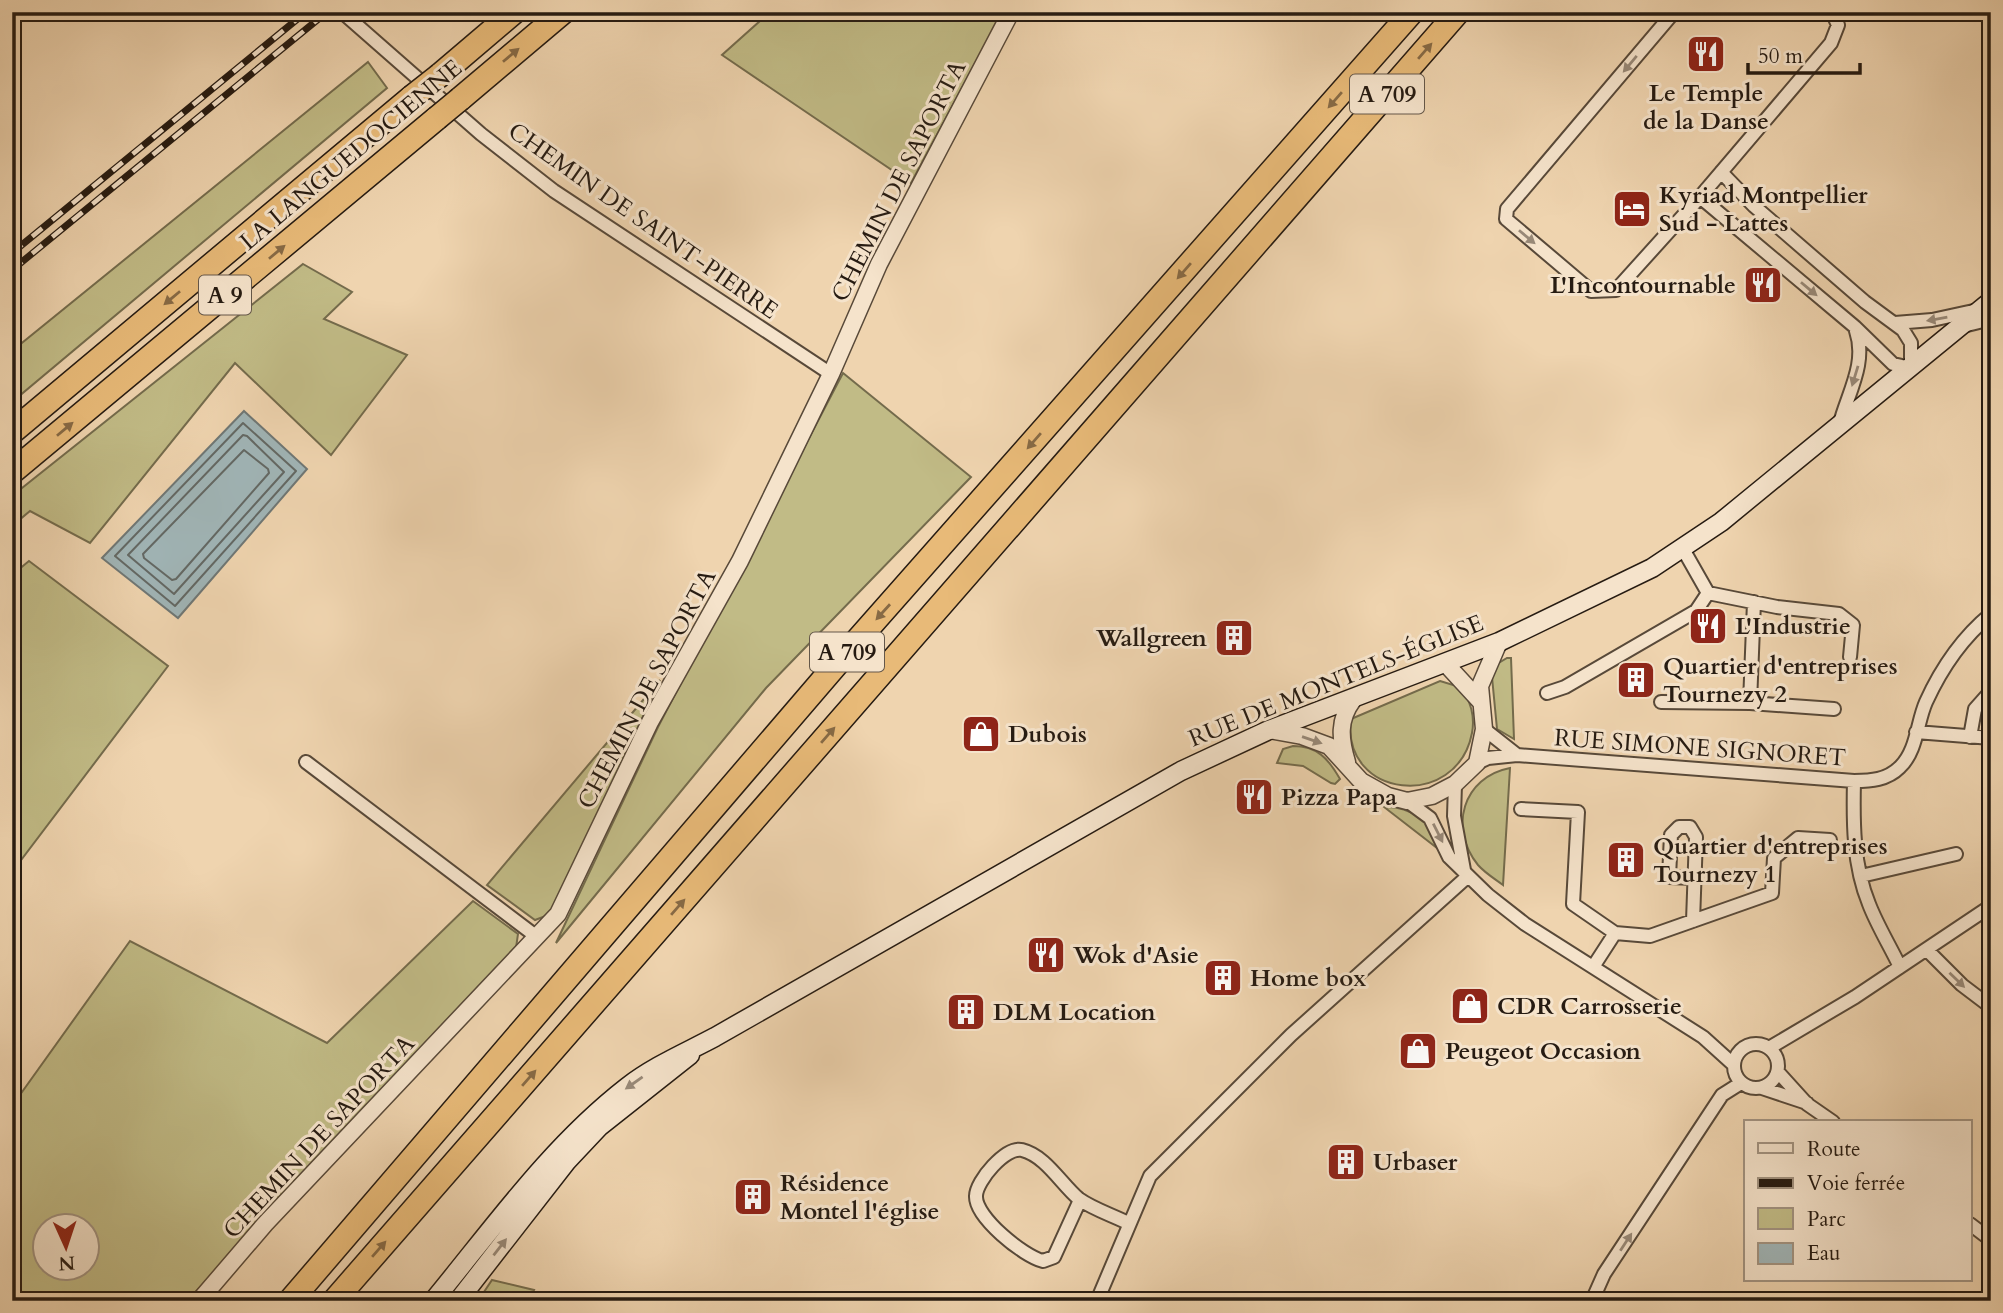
<svg xmlns="http://www.w3.org/2000/svg" width="2003" height="1313" viewBox="0 0 2003 1313" font-family="Cardo,serif">
<style>
.green{fill:#c1bb86;stroke:#746b4c;stroke-width:2;fill-rule:evenodd}
.water{fill:#a0b5b7;stroke:#6f7775;stroke-width:2}
.lines{fill:none;stroke-linecap:round;stroke-linejoin:round}
.shore{stroke:#636864;stroke-width:2}
.minor-casing{stroke:#584939;stroke-width:16}
.tertiary-casing{stroke:#584939;stroke-width:19}
.secondary-casing{stroke:#261b12;stroke-width:21}
.motorway-casing{stroke:#261b12;stroke-width:26}
.minor{stroke:#f5e3cb;stroke-width:12}
.tertiary{stroke:#f5e3cb;stroke-width:16}
.secondary{stroke:#f5e3cb;stroke-width:18}
.motorway{stroke:#e8ba78;stroke-width:23}
.rail-casing{stroke:#261b12;stroke-width:7}
.rail{stroke:#f5e3cb;stroke-width:4.5;stroke-dasharray:13;stroke-linecap:butt}
.motorway-bridge-casing{stroke:#261b12;stroke-width:26;stroke-linecap:butt}
.motorway-bridge{stroke:#e8ba78;stroke-width:23}
.oneway{fill:#876a45}
.oneway2{fill:#988978}
.labels{text-anchor:middle;dominant-baseline:central;stroke-width:6;stroke-linejoin:round;paint-order:stroke}
.shield{fill:#f5e3cb;stroke:#64574a;stroke-width:2}
.shield-label{font-size:23px;font-weight:bold;fill:#261b12}
.poi-label{font-size:24px;font-weight:bold;fill:#261b12;stroke:#f5e3cb;text-anchor:start}
.street-label{font-size:24px;fill:#261b12;stroke:#f5e3cb}
</style>
<rect width="100%" height="100%" fill="#efd4af"/>
<filter id="stains"><feTurbulence type="fractalNoise" baseFrequency=".00286" numOctaves="4"/><feColorMatrix values="0 0 0 0 .2 0 0 0 0 .09 0 0 0 0 .02 0 0 0 .5 -.17"/></filter>
<radialGradient id="worn" r=".72"><stop offset=".6" stop-color="#630" stop-opacity="0"/><stop offset="1" stop-color="#630" stop-opacity=".3"/></radialGradient>
<path class="green" d="M 770,12 L 1003,12 L 911,183 L 722,55 Z
M 368,62 L 387,88 L 12,402 L 12,351 Z
M 303,264 L 352,292 L 324,319 L 407,355 L 331,455 L 235,363 L 90,543 L 30,511 L 12,526 L 12,496 Z
M 843,373 L 971,477 L 766,688 L 556,943 L 658,727 Z
M 29,561 L 168,666 L 12,872 L 12,575 Z
M 1507,658 L 1511,658 L 1514,739 L 1497,729 L 1492,677 L 1497,664 Z
M 660,680 L 551,914 L 535,920 L 487,885 Z
M 1440,681 L 1460,687 C 1471,700 1475,717 1472,733 C 1457,811 1341,799 1351,719 Z
M 1293,746 C 1317,746 1328,758 1340,779 L 1335,784 L 1331,783 L 1303,766 L 1277,763 L 1283,749 Z
M 1510,768 L 1503,885 C 1495,879 1485,873 1478,865 C 1448,828 1463,777 1510,768 Z
M 1384,807 C 1409,806 1434,821 1437,848 Z
M 473,901 L 518,934 L 515,955 L 187,1301 L 12,1301 L 12,1106 L 130,941 L 327,1043 ZM 46,1226 L 88,1226 L 88,1268 L 46,1268 Z
M 492,1280 L 534,1290 L 528,1301 L 478,1301 Z"/>
<path class="water" d="M 244,411 L 307,469 L 178,618 L 102,558 Z"/>
<g class="lines">
<path class="shore" d="M 243,423 L 296,471 L 175,606 L 115,556 Z
M 243,435 L 247,436 L 284,472 L 174,594 L 128,555 Z
M 244,450 L 268,469 L 269,473 L 176,579 L 172,580 L 144,558 L 143,554 Z"/>
<g class="minor-casing">
<path id="minor" d="M 342,12 L 481,134 L 554,191 L 831,374
M 1674,12 L 1507,209 L 1506,219 L 1591,291 L 1616,290 L 1700,197 L 1831,43 L 1838,25 L 1832,12
M 1700,197 L 1855,327 L 1893,364 L 1911,368 L 1911,343 L 1903,330 L 1865,302 L 1754,206 L 1721,172
M 1895,323 L 1932,320 L 1978,310
M 1963,326 L 1991,319
M 1840,423 C 1848,393 1867,363 1856,331
M 1708,593 L 1777,607 L 1839,614 L 1853,625 L 1850,657
M 1547,693 L 1565,687 L 1696,611 L 1708,593 L 1683,549
M 1661,702 L 1750,703 L 1834,709
M 1750,703 L 1754,602
M 1484,729 L 1517,755
M 1916,732 L 1991,738
M 1970,737 L 1975,709 L 1991,691
M 306,762 L 537,937
M 1477,763 L 1488,758 L 1517,755 L 1854,781 C 1871,781 1887,780 1900,767 C 1917,751 1917,722 1926,702 C 1941,669 1963,637 1991,614
M 1854,781 C 1853,822 1853,865 1869,904 C 1877,925 1890,946 1900,967
M 1455,784 L 1454,816 L 1464,870
M 1407,801 L 1430,818 L 1449,857 L 1488,895 L 1525,924 L 1703,1037 L 1734,1065
M 1521,809 L 1578,812 L 1573,904 L 1615,933
M 1861,876 L 1956,854
M 1693,921 L 1696,837 L 1690,827 L 1679,827 L 1671,835 L 1669,877 L 1694,878
M 1927,950 L 1962,985 L 1991,1007
M 1593,967 L 1615,933 L 1650,936 L 1772,893 L 1774,858 L 1798,838 L 1830,840
M1734 1066a22 22 0 1 1 44 0a22 22 0 1 1-44 0Z
M 1769,1048 L 1855,997 L 1991,906
M 1778,1072 L 1807,1104 L 1833,1122
M 1762,1088 L 1807,1103
M 1080,1200 L 1054,1257 L 1043,1261 C 1023,1256 975,1217 976,1196 C 976,1181 1006,1146 1022,1150 C 1046,1156 1061,1184 1079,1199 C 1093,1209 1112,1215 1128,1223
M 1970,1224 L 1991,1240
M 1097,1301 L 1150,1176 L 1291,1035 L 1467,877
M 1592,1301 L 1604,1274 L 1722,1095 L 1741,1083"/>
</g>
<g class="tertiary-casing">
<path id="tertiary" d="M 1445,663 L 1480,701
M 1269,730 L 1302,736 L 1329,746 L 1361,781 L 1388,796 L 1407,801 L 1432,796 L 1455,784 L 1477,763 L 1484,729 L 1480,686 L 1499,642
M 1347,762 C 1340,739 1338,720 1353,700
M 199,1301 L 265,1224 L 558,914 L 650,722 L 740,561 L 831,374 L 879,264 L 1011,12"/>
</g>
<g class="secondary-casing">
<path id="secondary" d="M 433,1301 C 494,1227 551,1146 627,1087 C 654,1066 685,1053 715,1037 L 1181,771 L 1269,730 L 1499,642 L 1652,568 L 1721,522 L 1991,301
M 458,1301 L 567,1161 L 599,1127 L 690,1055"/>
</g>
<g class="motorway-casing">
<path id="motorway" d="M 440,75 L 514,12
M 460,99 L 563,12
M 12,432 L 412,97
M 12,472 L 437,118
M 290,1301 L 847,652 L 1412,12
M 334,1301 L 1458,12"/>
</g>
<use href="#minor" class="minor"/>
<use href="#tertiary" class="tertiary"/>
<use href="#secondary" class="secondary"/>
<use href="#motorway" class="motorway"/>
<g class="rail-casing">
<path id="rail" d="M 12,253 L 306,12
M 12,270 L 327,12"/>
</g>
<use href="#rail" class="rail"/>
<g class="motorway-bridge-casing">
<path id="motorway-bridge" d="M 412,97 L 440,75
M 437,118 L 460,99"/>
</g>
<use href="#motorway-bridge" class="motorway-bridge"/>
</g>
<defs><path id="oneway-solid" d="M-6-.8H1V-3.2L6.5 0L1 3.2V.8H-6Z" transform="scale(1.75)"/></defs>
<g class="oneway">
<use href="#oneway-solid" transform="translate(1425 51) rotate(-49)"/>
<use href="#oneway-solid" transform="translate(511 55) rotate(-40)"/>
<use href="#oneway-solid" transform="translate(1335 100) rotate(131)"/>
<use href="#oneway-solid" transform="translate(277 252) rotate(-40)"/>
<use href="#oneway-solid" transform="translate(1184 271) rotate(131)"/>
<use href="#oneway-solid" transform="translate(172 298) rotate(140)"/>
<use href="#oneway-solid" transform="translate(65 429) rotate(-40)"/>
<use href="#oneway-solid" transform="translate(1034 441) rotate(131)"/>
<use href="#oneway-solid" transform="translate(883 612) rotate(132)"/>
<use href="#oneway-solid" transform="translate(828 735) rotate(-49)"/>
<use href="#oneway-solid" transform="translate(678 907) rotate(-49)"/>
<use href="#oneway-solid" transform="translate(529 1078) rotate(-49)"/>
<use href="#oneway-solid" transform="translate(379 1249) rotate(-49)"/>
</g>
<g class="oneway2">
<use href="#oneway-solid" transform="translate(1630 64) rotate(130)"/>
<use href="#oneway-solid" transform="translate(1527 237) rotate(40)"/>
<use href="#oneway-solid" transform="translate(1809 289) rotate(40)"/>
<use href="#oneway-solid" transform="translate(1937 319) rotate(170)"/>
<use href="#oneway-solid" transform="translate(1855 376) rotate(107)"/>
<use href="#oneway-solid" transform="translate(1312 740) rotate(19)"/>
<use href="#oneway-solid" transform="translate(1438 833) rotate(63)"/>
<use href="#oneway-solid" transform="translate(1957 980) rotate(44)"/>
<use href="#oneway-solid" transform="translate(634 1083) rotate(145)"/>
<use href="#oneway-solid" transform="translate(1626 1242) rotate(-57)"/>
<use href="#oneway-solid" transform="translate(500 1247) rotate(-52)"/>
</g>
<defs>
<g id="restaurant-square" transform="scale(2.0125)"><rect x="-9" y="-9" width="18" height="18" rx="4" fill="#8f2418" stroke="#f5e3cb"/><path d="M-5-6h1v4h1v-4h1v4h1v-4h1v5L-1.5 .5V6h-2V.5L-5-1ZM5-6V6H3V1.5H1.5Q1.5-4 5-6Z" fill="#fff"/></g>
<g id="hotel-square" transform="scale(2.0125)"><rect x="-9" y="-9" width="18" height="18" rx="4" fill="#8f2418" stroke="#f5e3cb"/><path d="M-6-4.5h1.5V1H6V5H4.5V3h-9V5H-6ZM-4 0a1.8 1.8 0 1 1 3.6 0ZM.5 0V-2.5h3Q6-2.5 6 0Z" fill="#fff"/></g>
<g id="building-square" transform="scale(2.0125)"><rect x="-9" y="-9" width="18" height="18" rx="4" fill="#8f2418" stroke="#f5e3cb"/><path d="M-4-6H4V6H1V3H-1V6H-4ZM-2.5-4.3h1.7v1.8h-1.7ZM.8-4.3h1.7v1.8H.8ZM-2.5-1h1.7V.8h-1.7ZM.8-1h1.7V.8H.8Z" fill="#fff"/></g>
<g id="shop-square" transform="scale(2.0125)"><rect x="-9" y="-9" width="18" height="18" rx="4" fill="#8f2418" stroke="#f5e3cb"/><path d="M-5-2.5h2.3a2.7 3.5 0 0 1 5.4 0H5L5.5 6h-11ZM-1.5-2.5h3a1.5 2.3 0 0 0-3 0Z" fill="#fff"/></g>
</defs>
<g fill-rule="evenodd">
<use href="#restaurant-square" x="1706" y="54"/>
<use href="#hotel-square" x="1632" y="209"/>
<use href="#restaurant-square" x="1763" y="285"/>
<use href="#restaurant-square" x="1708" y="626"/>
<use href="#building-square" x="1234" y="638"/>
<use href="#building-square" x="1636" y="680"/>
<use href="#shop-square" x="981" y="734"/>
<use href="#restaurant-square" x="1254" y="797"/>
<use href="#building-square" x="1626" y="860"/>
<use href="#restaurant-square" x="1046" y="955"/>
<use href="#building-square" x="1223" y="978"/>
<use href="#shop-square" x="1470" y="1006"/>
<use href="#building-square" x="966" y="1012"/>
<use href="#shop-square" x="1418" y="1051"/>
<use href="#building-square" x="1346" y="1162"/>
<use href="#building-square" x="753" y="1197"/>
</g>
<g class="labels">
<g class="shield">
<rect x="1350" y="74.5" width="74" height="39" rx="5"/>
<rect x="199" y="275.5" width="52" height="39" rx="5"/>
<rect x="810" y="632.5" width="74" height="39" rx="5"/>
</g>
<g class="shield-label">
<text x="1387" y="94">A 709</text>
<text x="225" y="295">A 9</text>
<text x="847" y="652">A 709</text>
</g>
<g class="poi-label">
<text x="1706" y="93" text-anchor="middle">Le Temple<tspan x="1706" dy="28">de la Danse</tspan></text>
<text x="1659" y="195">Kyriad Montpellier<tspan x="1659" dy="28">Sud - Lattes</tspan></text>
<text x="1736" y="285" text-anchor="end">L'Incontournable</text>
<text x="1735" y="626">L'Industrie</text>
<text x="1207" y="638" text-anchor="end">Wallgreen</text>
<text x="1663" y="666">Quartier d'entreprises<tspan x="1663" dy="28">Tournezy 2</tspan></text>
<text x="1008" y="734">Dubois</text>
<text x="1281" y="797">Pizza Papa</text>
<text x="1653" y="846">Quartier d'entreprises<tspan x="1653" dy="28">Tournezy 1</tspan></text>
<text x="1073" y="955">Wok d'Asie</text>
<text x="1250" y="978">Home box</text>
<text x="1497" y="1006">CDR Carrosserie</text>
<text x="993" y="1012">DLM Location</text>
<text x="1445" y="1051">Peugeot Occasion</text>
<text x="1373" y="1162">Urbaser</text>
<text x="780" y="1183">Résidence<tspan x="780" dy="28">Montel l'église</tspan></text>
</g>
<g class="street-label">
<text transform="translate(351 155) rotate(-40)">LA LANGUEDOCIENNE</text>
<text transform="translate(899 181) rotate(-63)">CHEMIN DE SAPORTA</text>
<text transform="translate(643 221) rotate(35)">CHEMIN DE SAINT-PIERRE</text>
<text transform="translate(1336 681) rotate(-22)">RUE DE MONTELS-ÉGLISE</text>
<text transform="translate(647 689) rotate(-62)">CHEMIN DE SAPORTA</text>
<text transform="translate(1700 748) rotate(4)">RUE SIMONE SIGNORET</text>
<text transform="translate(319 1137) rotate(-47)">CHEMIN DE SAPORTA</text>
</g>
</g>
<rect width="2003" height="1313" fill="none" stroke="#efd4af" stroke-width="42"/>
<rect x="14" y="14" width="1975" height="1285" fill="none" stroke="#261b12" stroke-width="3.5"/>
<rect x="21" y="21" width="1961" height="1271" fill="none" stroke="#261b12" stroke-width="2"/>
<rect x="1744" y="1120" width="228" height="161" fill="#f5e3cb" stroke="#a29381" stroke-width="2"/>
<rect x="1758" y="1143" width="35" height="10" fill="#f5e3cb" stroke="#a29381" stroke-width="2"/>
<text x="1807" y="1156" font-size="21" fill="#261b12">Route</text>
<rect x="1758" y="1178" width="35" height="10" fill="#261b12" stroke="#a29381" stroke-width="2"/>
<text x="1807" y="1190" font-size="21" fill="#261b12">Voie ferrée</text>
<rect x="1758" y="1208" width="35" height="21" fill="#c1bb86" stroke="#a29381" stroke-width="2"/>
<text x="1807" y="1226" font-size="21" fill="#261b12">Parc</text>
<rect x="1758" y="1243" width="35" height="21" fill="#a0b5b7" stroke="#a29381" stroke-width="2"/>
<text x="1807" y="1260" font-size="21" fill="#261b12">Eau</text>
<g transform="translate(66 1247) rotate(177)"><circle r="33" fill="#f5e3cb" stroke="#a29381" stroke-width="2"/>
<path d="M0-5L12 26L0 18L-12 26Z" fill="#8f2418"/>
<text y="-10" font-size="19" font-weight="bold" text-anchor="middle" fill="#261b12">N</text>
</g>
<path d="M1748 63v10h112v-10" fill="none" stroke="#261b12" stroke-width="3.5"/>
<text x="1758" y="63" font-size="21" fill="#261b12" stroke="#f5e3cb" stroke-width="5" paint-order="stroke">50 m</text>
<rect width="100%" height="100%" filter="url(#stains)"/>
<rect width="100%" height="100%" fill="url(#worn)"/>
</svg>
